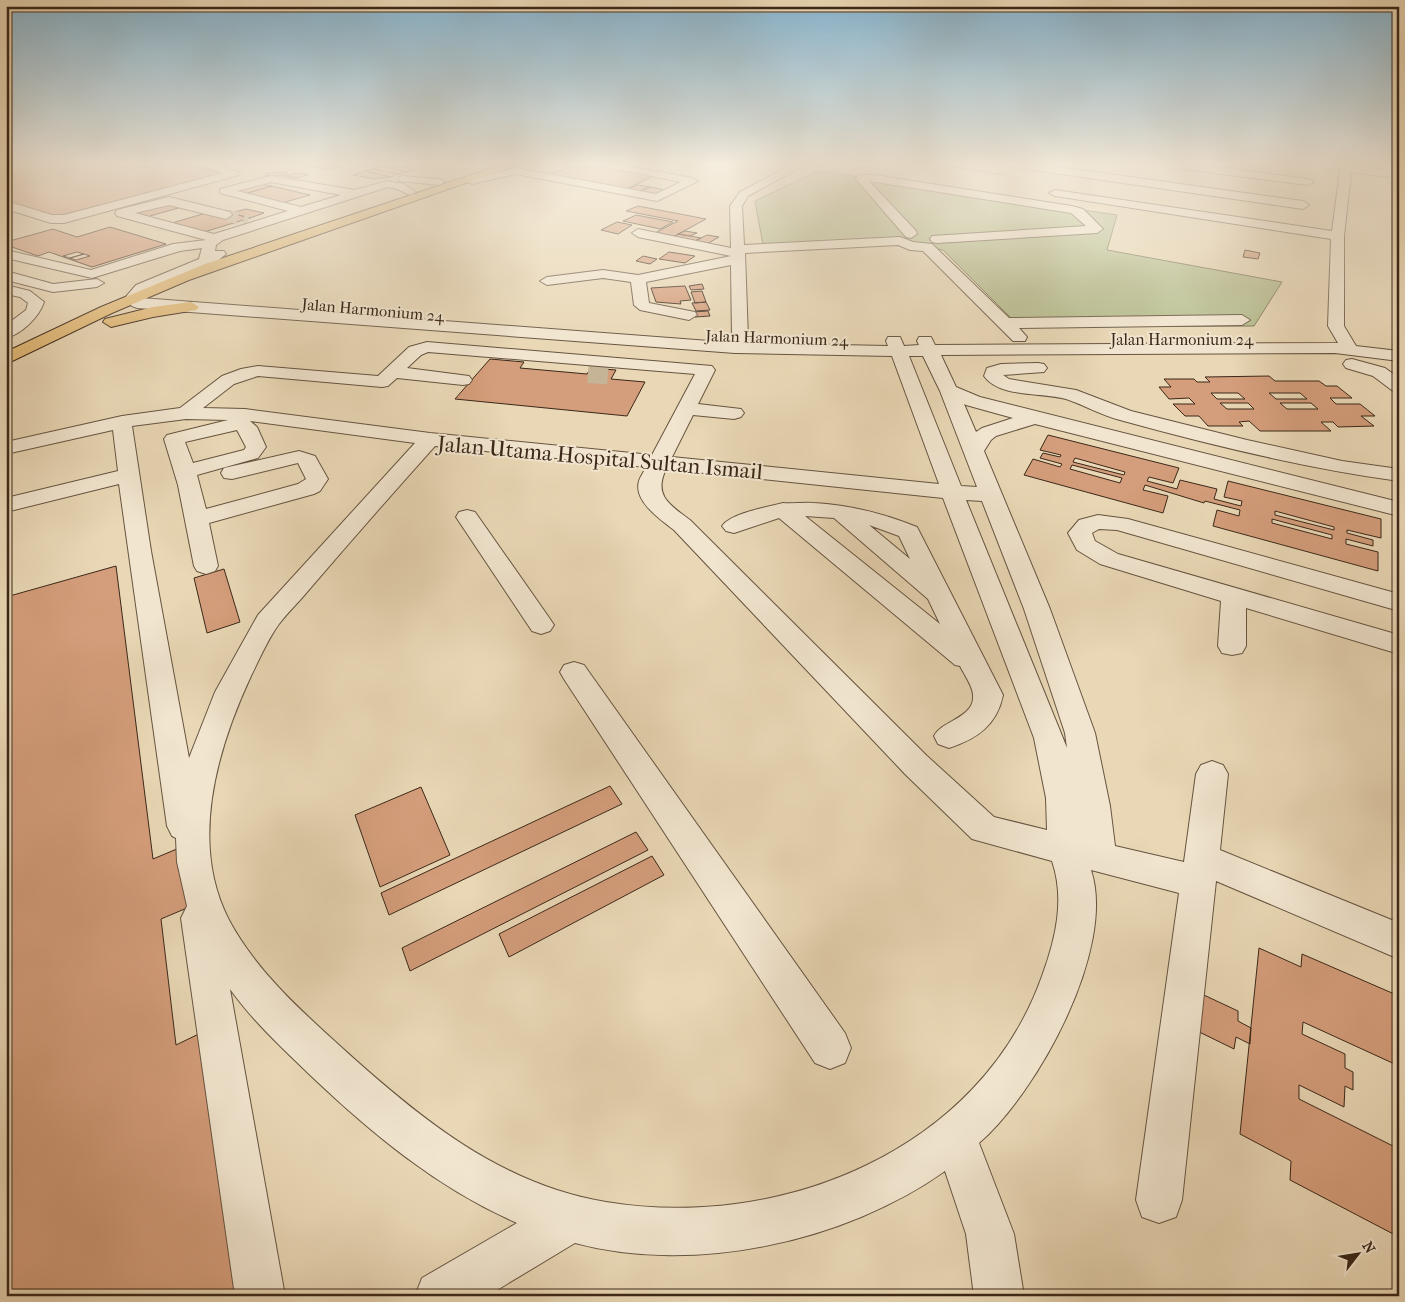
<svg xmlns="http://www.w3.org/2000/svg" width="1405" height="1302" viewBox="0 0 1405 1302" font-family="'IM FELL French Canon',serif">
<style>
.green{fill:#b5be8e;stroke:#787354}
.building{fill:#d49d7b;stroke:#3b2819;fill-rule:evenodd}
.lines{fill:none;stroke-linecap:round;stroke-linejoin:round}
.minor-tunnel-far1{stroke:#c6b496;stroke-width:12;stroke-dasharray:12 6;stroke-linecap:butt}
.minor-tunnel{stroke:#c6b496;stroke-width:20;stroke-dasharray:20 10;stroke-linecap:butt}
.minor-casing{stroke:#665440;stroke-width:2}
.major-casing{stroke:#3b2819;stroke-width:2}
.path{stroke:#3b2819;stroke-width:1;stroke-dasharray:2 1;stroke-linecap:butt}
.minor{fill:#f1e5cf;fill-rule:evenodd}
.major{fill:#e4bc7a;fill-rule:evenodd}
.labels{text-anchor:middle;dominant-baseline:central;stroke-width:4;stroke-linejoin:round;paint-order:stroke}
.far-street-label{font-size:16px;fill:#3b2819;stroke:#f1e5cf}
.near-street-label{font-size:22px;fill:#3b2819;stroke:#f1e5cf}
</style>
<rect width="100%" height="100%" fill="#e9d7b5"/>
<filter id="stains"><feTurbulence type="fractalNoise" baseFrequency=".004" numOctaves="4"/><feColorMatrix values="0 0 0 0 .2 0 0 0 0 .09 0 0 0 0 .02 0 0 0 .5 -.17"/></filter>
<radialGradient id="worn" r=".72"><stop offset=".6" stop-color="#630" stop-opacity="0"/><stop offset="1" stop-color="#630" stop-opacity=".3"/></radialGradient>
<path class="green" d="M 818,171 L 1117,215 L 1107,250 L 1282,282 L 1254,326 L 1020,327 L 943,250 L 887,239 L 763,245 L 755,201 Z"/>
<path class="building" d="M 12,165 L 192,165 L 226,174 L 61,216 L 57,215 L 44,218 L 6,205 L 6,166 Z
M 307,165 L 334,165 L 341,167 L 329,170 Z
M 397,165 L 415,169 L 407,172 L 381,166 Z
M 575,165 L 594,165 L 653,176 L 623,191 L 545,176 Z
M 381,166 L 407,172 L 399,174 L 373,169 Z
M 373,169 L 399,174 L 391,177 L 365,171 Z
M 365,171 L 391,177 L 374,179 L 353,175 Z
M 288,172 L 286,175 L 265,176 L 267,173 Z
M 297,173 L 308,175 L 297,178 L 285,176 Z
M 260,184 L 272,186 L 244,194 L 232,191 Z
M 638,185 L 650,187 L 635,193 L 623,191 Z
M 272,186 L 310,195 L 282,203 L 244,194 Z
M 650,187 L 666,190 L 652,196 L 635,193 Z
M 165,202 L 182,207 L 143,218 L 126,213 Z
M 638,206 L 706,219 L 673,237 L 655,233 L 678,221 L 626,211 Z
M 246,209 L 264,213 L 250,218 L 231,213 Z
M 206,213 L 230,213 L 250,218 L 204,232 L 172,223 Z
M 636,215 L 673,222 L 660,229 L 623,221 Z
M 617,222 L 632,225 L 618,234 L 601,230 Z
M 110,227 L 166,244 L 92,267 L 49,252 L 38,256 L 6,245 L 6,242 L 53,229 L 77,237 Z
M 685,231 L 697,233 L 690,236 L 678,234 Z
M 678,234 L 690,236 L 701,238 L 695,241 L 673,237 Z
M 707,235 L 719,237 L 707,244 L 695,241 Z
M 1245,250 L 1260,253 L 1258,259 L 1243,257 Z
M 77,252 L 84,254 L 70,258 L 63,256 Z
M 669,252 L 695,256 L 685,263 L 659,259 Z
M 84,254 L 90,256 L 76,260 L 70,258 Z
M 643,256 L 657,259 L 650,264 L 636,261 Z
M 702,284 L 704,289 L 691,290 L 689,286 Z
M 685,286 L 691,300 L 680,301 L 681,304 L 656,302 L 651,288 Z
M 702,291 L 706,302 L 695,303 L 691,292 Z
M 706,302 L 710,310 L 696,311 L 692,303 Z
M 708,311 L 710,316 L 695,317 L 693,312 Z
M 490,359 L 524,362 L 520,368 L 587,374 L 591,368 L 616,370 L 611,379 L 645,382 L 627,416 L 455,399 Z
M 1269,376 L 1275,381 L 1319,381 L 1326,386 L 1337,386 L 1352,398 L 1330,398 L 1336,404 L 1360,404 L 1375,416 L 1361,416 L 1374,426 L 1338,427 L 1333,422 L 1321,422 L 1331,431 L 1260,431 L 1249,421 L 1239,422 L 1243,426 L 1208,426 L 1199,416 L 1185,416 L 1173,404 L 1195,404 L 1189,398 L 1169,399 L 1159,387 L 1171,387 L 1164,379 L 1194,379 L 1197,382 L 1210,382 L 1205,377 ZM 1211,393 L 1238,393 L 1245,399 L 1217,399 ZM 1269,393 L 1300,393 L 1307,399 L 1276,399 ZM 1220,403 L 1248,403 L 1254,409 L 1227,409 ZM 1280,403 L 1311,403 L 1318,409 L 1287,409 Z
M 1048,435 L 1179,468 L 1173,483 L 1149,477 L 1147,481 L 1177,489 L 1180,480 L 1217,489 L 1214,499 L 1241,506 L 1242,501 L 1224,497 L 1228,481 L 1381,519 L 1381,538 L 1347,530 L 1347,533 L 1373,540 L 1373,546 L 1346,539 L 1346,544 L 1378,552 L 1378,571 L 1213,526 L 1217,510 L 1239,516 L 1240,510 L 1205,501 L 1204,503 L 1145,485 L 1143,490 L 1168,496 L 1163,513 L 1024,475 L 1033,459 L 1060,467 L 1062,464 L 1040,458 L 1043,453 L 1060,457 L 1061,455 L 1040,450 ZM 1075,458 L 1125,472 L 1124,475 L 1073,462 ZM 1072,465 L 1122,478 L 1120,483 L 1070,469 ZM 1275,511 L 1334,527 L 1334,530 L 1275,515 ZM 1272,519 L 1332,535 L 1332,539 L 1272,523 Z
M 116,566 L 153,859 L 184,846 L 194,905 L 161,919 L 176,1045 L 209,1029 L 251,1296 L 6,1296 L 6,597 Z
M 224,569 L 240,622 L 207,633 L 194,578 Z
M 610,786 L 622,804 L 389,915 L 381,893 Z
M 421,787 L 450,855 L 380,887 L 355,815 Z
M 636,832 L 648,850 L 410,971 L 402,948 Z
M 652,856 L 664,875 L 509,957 L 499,934 Z
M 1259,948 L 1301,967 L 1302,954 L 1399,996 L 1399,1066 L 1303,1022 L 1302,1034 L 1345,1054 L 1345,1068 L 1353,1072 L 1353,1090 L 1345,1086 L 1344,1107 L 1299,1085 L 1299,1099 L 1399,1149 L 1399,1237 L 1290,1180 L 1291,1161 L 1240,1134 Z
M 1191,989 L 1238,1011 L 1238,1021 L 1251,1028 L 1250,1044 L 1236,1037 L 1234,1049 L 1185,1025 Z"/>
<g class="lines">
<path class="minor-tunnel-far1" d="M 226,215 L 248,221"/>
<path class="minor-tunnel" d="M 588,373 L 613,375"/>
<g class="minor-casing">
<path id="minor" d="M 202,165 L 220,165 L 240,173 L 239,175 L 64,223 L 51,223 L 6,209 L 6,201 L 52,215 L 64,215 L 223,173 Z
M 598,165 L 623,165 L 692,178 L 698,181 L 657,201 L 516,174 L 472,184 L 466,181 L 468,179 L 516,168 L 656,194 L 681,182 Z
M 791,165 L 805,165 L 748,196 L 742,206 L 744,245 L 900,237 L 913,242 L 932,244 L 1009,318 L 1242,315 L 1250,320 L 1242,325 L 1019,328 L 1027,337 L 1025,341 L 1013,341 L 923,251 L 910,250 L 898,245 L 745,253 L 748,339 L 743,343 L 888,346 L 886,341 L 888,337 L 900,337 L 904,346 L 919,345 L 917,341 L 919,337 L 931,337 L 935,345 L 1338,343 L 1328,326 L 1331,239 L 1055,196 L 1049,193 L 1055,190 L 1332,231 L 1340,171 L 1325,168 L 1324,165 L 1351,165 L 1381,170 L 1381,165 L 1391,165 L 1392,174 L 1387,177 L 1351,172 L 1344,236 L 1344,326 L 1356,346 L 1399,351 L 1399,361 L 1335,353 L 941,355 L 956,387 L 980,397 L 1399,502 L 1399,516 L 1035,424 L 996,436 L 991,440 L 984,451 L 1050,609 L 1095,733 L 1110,806 L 1115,846 L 1184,862 L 1196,774 L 1201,765 L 1212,761 L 1223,765 L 1228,774 L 1220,850 L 1399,923 L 1399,959 L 1216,881 L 1182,1200 L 1176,1217 L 1159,1223 L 1142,1217 L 1136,1200 L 1179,893 L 1091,870 C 1117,948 1037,1093 979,1143 L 1014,1234 L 1024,1296 L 974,1296 L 966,1234 L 945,1171 C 845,1242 694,1275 575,1243 L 487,1296 L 415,1296 L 422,1278 L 517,1223 C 437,1188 371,1133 308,1073 C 281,1047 252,1020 230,989 L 285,1296 L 235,1296 L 181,918 L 187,906 L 177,862 L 176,838 L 172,836 L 167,826 L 119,484 L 6,512 L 6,498 L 118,471 L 113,430 L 6,454 L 6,442 L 122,416 L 180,408 L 222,376 L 241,369 L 258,366 L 378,376 L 409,347 L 427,342 L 712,366 L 715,370 L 698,404 L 741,409 L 744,413 L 741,417 L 734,419 L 693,415 L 672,457 L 939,484 L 892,356 L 735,353 L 137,308 L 132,306 L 124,299 L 136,285 L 199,259 L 202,248 L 180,251 L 92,278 L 6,258 L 6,250 L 91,270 L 173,244 L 206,240 L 117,216 L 115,213 L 117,210 L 169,197 L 230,212 L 232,215 L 226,219 L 169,205 L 135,213 L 214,234 L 288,211 L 220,193 L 220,189 L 271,176 L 355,190 L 387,181 L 404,184 L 416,192 L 410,195 L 397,189 L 388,187 L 223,240 L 216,245 L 215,251 L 224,251 L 226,254 L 215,263 L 146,291 L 141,298 L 736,343 L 732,339 L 731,265 L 646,282 L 649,303 L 695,312 L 697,315 L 689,320 L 640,310 L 634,305 L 631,282 L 603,278 L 547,285 L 540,281 L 547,277 L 603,270 L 638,275 L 731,256 L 638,237 L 632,233 L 638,229 L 731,248 L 730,206 L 740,192 ZM 271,182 L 341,195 L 301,207 L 237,191 ZM 428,352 L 695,374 L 652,455 L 430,433 L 245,409 L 203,408 L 234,384 L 258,376 L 382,387 L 388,386 L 397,378 L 463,385 L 469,384 L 472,380 L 469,376 L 407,368 L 421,355 ZM 909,356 L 923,356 L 940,391 L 977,487 L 961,486 ZM 964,404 L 966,405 L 1013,418 L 982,428 L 976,432 ZM 186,419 L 228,420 L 167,435 L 164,439 L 178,485 L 194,566 L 197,571 L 206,574 L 215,571 L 218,566 L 209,523 L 314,494 L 320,491 L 328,479 L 315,456 L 299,451 L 224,468 L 221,473 L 224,478 L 232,479 L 298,463 L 306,479 L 298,484 L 206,509 L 197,475 L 258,458 L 266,447 L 257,427 L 250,421 L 415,443 L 258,615 L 215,692 L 189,758 L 151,551 L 132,426 ZM 237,430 L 246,447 L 244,450 L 193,463 L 185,442 ZM 435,446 L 646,467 C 644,472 640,477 639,481 C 633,501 661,520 674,530 L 905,774 L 972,839 L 1052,861 C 1065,899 1056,938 1042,976 C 980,1151 780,1231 606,1202 C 500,1185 417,1116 340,1046 C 299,1009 255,969 229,920 C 189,843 217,749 251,676 C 260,658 268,639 279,624 C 288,612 298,603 307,592 C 349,543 392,494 435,446 ZM 666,469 L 943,498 L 1034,738 L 1046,798 L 1047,830 L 994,817 L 927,756 L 690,520 C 670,505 653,496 666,469 ZM 966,500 L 982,501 L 1024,609 L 1065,733 L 1067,748 Z
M 1014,165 L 1044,165 L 1303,201 L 1309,205 L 1303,209 L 1019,168 Z
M 1170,165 L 1203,165 L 1308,179 L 1314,182 L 1308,185 L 1175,168 Z
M 874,175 L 1072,206 L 1083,209 L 1103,229 L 1097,233 L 937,243 L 932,242 L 930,239 L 932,236 L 1086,226 L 1071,213 L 869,181 L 916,231 L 917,234 L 911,238 L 906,237 L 855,178 L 860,175 Z
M 403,176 L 439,179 L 445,182 L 439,185 L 399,181 L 399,177 Z
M 6,271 L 53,284 L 97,279 L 104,283 L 97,287 L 53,292 L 6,280 Z
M 6,285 L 30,291 L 44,302 C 39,317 22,334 6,338 L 6,325 L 26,310 L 28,303 L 20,297 L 6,294 Z
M 1352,359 L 1385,368 L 1399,378 L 1399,392 L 1393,391 L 1373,376 L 1346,368 L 1343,364 L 1346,360 Z
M 1038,363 L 1044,364 L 1047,368 L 1044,372 L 1003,375 L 1009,379 L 1076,390 L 1131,411 L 1247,440 L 1342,461 L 1399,469 L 1399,481 C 1304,468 1211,445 1120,420 C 1101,415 1084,405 1066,399 C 1042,392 999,398 984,376 L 987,368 L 1001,364 Z
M 783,503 C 793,504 804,502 814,503 C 850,505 885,514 917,527 L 1003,695 C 997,725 977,739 949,748 L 938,744 L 934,736 C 942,720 975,718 973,695 C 973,687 964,674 960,666 L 955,665 L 779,518 L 734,533 L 726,531 L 722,526 C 731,513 768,507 783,503 ZM 805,516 L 834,518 L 928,599 L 940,624 ZM 869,525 L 899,536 L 910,559 Z
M 467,510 L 475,512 L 550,619 L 554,625 L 550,631 L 541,634 L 532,631 L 456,517 L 459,512 Z
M 1098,515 L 1128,519 L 1399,594 L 1399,611 L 1117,530 L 1099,529 L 1092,533 L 1095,541 L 1118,554 L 1399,635 L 1399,654 L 1246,608 L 1246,646 L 1242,653 L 1232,655 L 1222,653 L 1218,646 L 1221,601 L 1100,564 L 1077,550 L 1068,533 L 1079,520 Z
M 574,662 L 584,665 L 845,1033 L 851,1048 L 845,1063 L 830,1069 L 815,1063 L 564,679 L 560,672 L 564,665 Z"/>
</g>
<g class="major-casing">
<path id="major" d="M 501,165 L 517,165 L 189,280 L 112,313 L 6,364 L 6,352 L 101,307 L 205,264 Z
M 191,302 L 199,307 L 196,310 L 153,317 L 111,327 L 103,322 L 105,319 L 153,307 Z"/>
</g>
<path class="path" d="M 939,165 L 1005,175"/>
<use href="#minor" class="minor"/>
<use href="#major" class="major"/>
</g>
<linearGradient id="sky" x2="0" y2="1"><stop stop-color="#87b6d1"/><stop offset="0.47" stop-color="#f5edde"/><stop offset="1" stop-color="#f5edde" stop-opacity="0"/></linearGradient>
<rect width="1405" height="348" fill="url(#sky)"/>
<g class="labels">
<g class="far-street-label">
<text transform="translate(373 310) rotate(5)">Jalan Harmonium 24</text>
<text transform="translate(777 338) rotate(2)">Jalan Harmonium 24</text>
<text x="1182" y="339">Jalan Harmonium 24</text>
</g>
<g class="near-street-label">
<text transform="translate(600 458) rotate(5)">Jalan Utama Hospital Sultan Ismail</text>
</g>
</g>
<rect width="1405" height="1302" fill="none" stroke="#e9d7b5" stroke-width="25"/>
<rect x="8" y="8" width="1390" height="1287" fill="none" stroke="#3b2819" stroke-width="2.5"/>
<rect x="12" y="12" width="1380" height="1277" fill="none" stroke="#3b2819"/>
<g transform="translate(1358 1254) rotate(59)" stroke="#f1e5cf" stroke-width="4" paint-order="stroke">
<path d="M0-4L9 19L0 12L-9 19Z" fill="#3b2819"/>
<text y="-8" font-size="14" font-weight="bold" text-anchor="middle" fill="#3b2819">N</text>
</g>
<rect width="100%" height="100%" filter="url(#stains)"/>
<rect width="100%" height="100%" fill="url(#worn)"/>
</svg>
